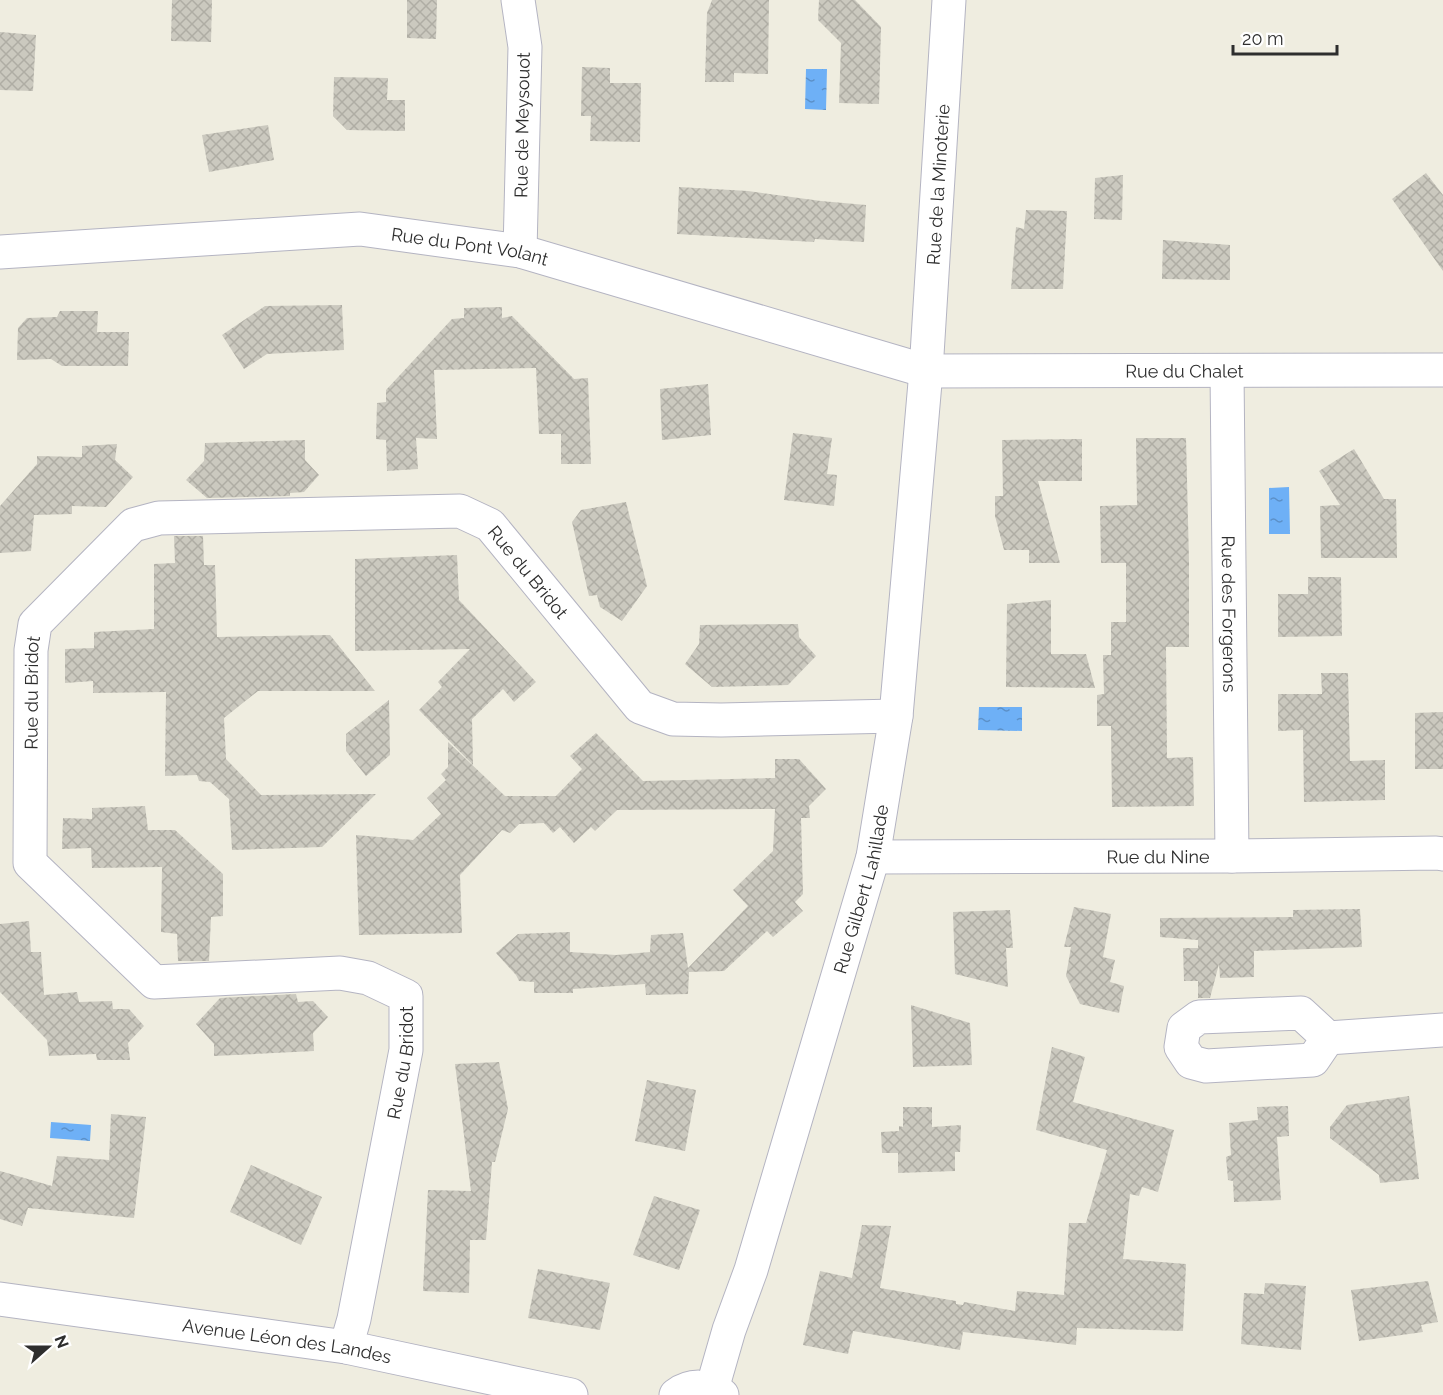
<svg xmlns="http://www.w3.org/2000/svg" width="1443" height="1395" viewBox="0 0 1443 1395" font-family="Raleway,sans-serif">
<style>
.water{fill:url(#water-ripples)}
.building{fill:url(#building-cross-hatch)}
.lines{fill:none;stroke-linecap:round;stroke-linejoin:round}
.minor-casing{stroke:#b4b4c2;stroke-width:35}
.minor{stroke:#fff;stroke-width:33}
.labels{text-anchor:middle;dominant-baseline:central;stroke-width:5;stroke-linejoin:round;paint-order:stroke}
.street-label{font-size:18px;fill:#2e2e2e;stroke:#fff}
</style>
<defs>
<pattern id="water-ripples" width="26" height="14" patternUnits="userSpaceOnUse" patternTransform="scale(1.5)"><rect width="26" height="14" fill="#6eb0f6"/><path d="M2 4q2-2 4 0t4 0M15 11q2-2 4 0t4 0" fill="none" stroke="#5b90c8"/></pattern>
<pattern id="building-cross-hatch" width="8" height="8" patternUnits="userSpaceOnUse" patternTransform="scale(1.5)"><rect width="8" height="8" fill="#cbc9bf"/><path d="M0 0l8 8M0 8l8-8" fill="none" stroke="#afada4"/></pattern>
</defs>
<rect width="100%" height="100%" fill="#efede0"/>
<path class="water" d="M 806,69 L 827,69 L 826,110 L 805,109 Z
M 1289,487 L 1290,534 L 1269,534 L 1269,488 Z
M 979,707 L 1022,707 L 1022,731 L 978,730 Z
M 51,1122 L 91,1125 L 90,1141 L 50,1138 Z"/>
<path class="building" d="M 172,0 L 212,0 L 211,42 L 171,41 Z
M 407,0 L 437,0 L 436,39 L 407,38 Z
M 712,0 L 769,0 L 768,74 L 734,73 L 734,82 L 705,82 L 707,13 Z
M 819,0 L 855,0 L 881,27 L 879,104 L 839,103 L 841,43 L 818,20 Z
M 0,32 L 36,35 L 33,91 L 0,90 Z
M 582,67 L 610,68 L 610,83 L 641,83 L 640,142 L 590,141 L 591,116 L 581,116 Z
M 334,77 L 388,78 L 387,100 L 405,100 L 405,131 L 347,130 L 333,116 Z
M 268,125 L 274,160 L 209,172 L 202,135 Z
M 1426,173 L 1443,195 L 1443,271 L 1392,199 Z
M 1123,175 L 1122,220 L 1094,219 L 1095,178 Z
M 679,187 L 748,191 L 821,201 L 866,205 L 864,242 L 815,239 L 814,242 L 677,234 Z
M 1026,210 L 1067,211 L 1063,289 L 1011,289 L 1016,227 L 1024,229 Z
M 1163,240 L 1230,245 L 1230,280 L 1162,279 Z
M 342,305 L 344,350 L 267,354 L 244,369 L 222,335 L 265,306 Z
M 502,307 L 502,318 L 512,316 L 574,379 L 588,378 L 591,464 L 561,464 L 561,434 L 539,434 L 536,368 L 434,370 L 437,439 L 416,438 L 418,469 L 387,471 L 386,440 L 376,439 L 377,403 L 386,402 L 386,390 L 452,319 L 464,318 L 464,308 Z
M 60,311 L 98,311 L 97,332 L 129,332 L 128,366 L 62,366 L 51,359 L 17,360 L 18,328 L 27,318 L 57,317 Z
M 708,384 L 711,435 L 662,440 L 660,389 Z
M 793,433 L 832,438 L 827,474 L 837,475 L 834,506 L 784,500 Z
M 1136,438 L 1186,438 L 1189,561 L 1189,647 L 1166,647 L 1167,758 L 1193,757 L 1194,806 L 1112,807 L 1111,726 L 1097,726 L 1097,695 L 1104,694 L 1103,655 L 1111,655 L 1111,622 L 1126,622 L 1126,563 L 1101,563 L 1100,506 L 1137,505 Z
M 1082,439 L 1082,481 L 1038,481 L 1060,563 L 1029,563 L 1029,550 L 1004,550 L 995,516 L 995,496 L 1003,496 L 1002,440 Z
M 305,440 L 305,460 L 319,475 L 304,492 L 290,493 L 290,496 L 207,498 L 186,480 L 204,461 L 205,443 Z
M 117,444 L 115,460 L 133,477 L 106,507 L 72,506 L 72,514 L 34,515 L 31,551 L 0,553 L 0,506 L 37,464 L 37,456 L 82,457 L 82,446 Z
M 1354,449 L 1384,499 L 1396,499 L 1397,558 L 1321,558 L 1320,506 L 1340,505 L 1319,471 Z
M 626,502 L 647,586 L 622,621 L 600,607 L 597,595 L 589,596 L 572,522 L 581,510 Z
M 174,536 L 203,536 L 204,565 L 215,565 L 217,637 L 330,635 L 375,691 L 258,691 L 224,718 L 226,759 L 261,795 L 376,794 L 322,847 L 232,850 L 229,799 L 210,782 L 199,781 L 197,775 L 165,776 L 166,692 L 93,693 L 93,681 L 65,683 L 65,649 L 94,648 L 94,632 L 154,629 L 154,564 L 175,563 Z
M 457,555 L 459,600 L 536,682 L 514,702 L 503,689 L 472,719 L 473,765 L 419,710 L 442,687 L 438,682 L 470,649 L 355,651 L 355,559 Z
M 1308,577 L 1341,577 L 1342,636 L 1278,637 L 1278,594 L 1308,594 Z
M 1051,600 L 1051,654 L 1086,654 L 1095,688 L 1006,687 L 1007,604 Z
M 798,624 L 799,637 L 816,656 L 788,685 L 712,687 L 685,664 L 699,644 L 700,625 Z
M 1321,673 L 1348,673 L 1350,761 L 1385,760 L 1385,800 L 1304,802 L 1303,730 L 1278,731 L 1278,694 L 1322,694 Z
M 389,700 L 390,755 L 366,776 L 346,751 L 346,734 Z
M 1443,712 L 1443,769 L 1415,769 L 1415,713 Z
M 596,733 L 643,781 L 775,778 L 775,759 L 799,759 L 826,789 L 809,806 L 810,818 L 801,818 L 803,894 L 795,902 L 803,911 L 773,937 L 767,931 L 724,971 L 689,972 L 688,994 L 646,995 L 645,984 L 573,989 L 573,993 L 534,993 L 534,982 L 519,981 L 516,975 L 496,953 L 518,934 L 570,932 L 570,952 L 616,955 L 650,952 L 651,935 L 683,933 L 688,968 L 748,906 L 733,890 L 773,851 L 775,809 L 617,810 L 595,831 L 591,827 L 574,843 L 560,827 L 553,833 L 544,823 L 519,824 L 510,833 L 502,830 L 460,875 L 462,933 L 359,935 L 356,835 L 413,840 L 441,814 L 427,798 L 446,780 L 441,774 L 448,767 L 448,742 L 505,796 L 556,796 L 582,769 L 570,756 Z
M 145,806 L 148,830 L 175,830 L 223,874 L 223,916 L 211,917 L 209,961 L 178,961 L 177,934 L 161,932 L 162,867 L 92,868 L 91,848 L 62,849 L 63,818 L 92,819 L 92,808 Z
M 1074,907 L 1111,914 L 1103,957 L 1115,960 L 1110,982 L 1124,986 L 1119,1013 L 1080,1004 L 1066,976 L 1071,947 L 1064,947 Z
M 1360,909 L 1362,947 L 1254,951 L 1254,977 L 1220,978 L 1219,964 L 1210,998 L 1198,998 L 1198,981 L 1184,981 L 1183,948 L 1198,948 L 1198,940 L 1160,937 L 1160,918 L 1293,917 L 1293,910 Z
M 1010,910 L 1013,948 L 1006,948 L 1008,987 L 955,974 L 953,912 Z
M 29,921 L 31,952 L 41,952 L 44,995 L 77,992 L 79,1002 L 112,1001 L 113,1009 L 129,1009 L 144,1026 L 128,1043 L 130,1060 L 97,1060 L 96,1054 L 49,1056 L 47,1040 L 0,992 L 0,924 Z
M 296,994 L 298,1002 L 313,1001 L 328,1017 L 313,1033 L 314,1051 L 214,1056 L 214,1044 L 196,1024 L 220,998 Z
M 911,1005 L 970,1023 L 972,1065 L 913,1067 Z
M 1052,1047 L 1085,1057 L 1073,1102 L 1174,1130 L 1158,1192 L 1142,1187 L 1139,1196 L 1130,1194 L 1123,1259 L 1186,1264 L 1183,1331 L 1077,1328 L 1076,1345 L 963,1332 L 960,1350 L 853,1331 L 848,1354 L 803,1345 L 820,1271 L 852,1278 L 862,1225 L 891,1226 L 880,1288 L 956,1301 L 956,1304 L 963,1305 L 964,1302 L 1015,1311 L 1017,1291 L 1064,1295 L 1069,1223 L 1086,1223 L 1107,1150 L 1036,1130 Z
M 499,1062 L 508,1109 L 495,1162 L 492,1162 L 486,1240 L 470,1240 L 469,1293 L 423,1291 L 428,1190 L 471,1191 L 455,1064 Z
M 647,1080 L 696,1090 L 685,1151 L 635,1141 Z
M 1409,1096 L 1419,1179 L 1380,1183 L 1379,1175 L 1330,1138 L 1330,1127 L 1347,1105 Z
M 1288,1106 L 1289,1136 L 1277,1137 L 1281,1200 L 1234,1202 L 1233,1181 L 1228,1180 L 1226,1157 L 1231,1155 L 1229,1123 L 1258,1120 L 1257,1107 Z
M 903,1107 L 932,1107 L 932,1127 L 961,1125 L 960,1152 L 955,1152 L 955,1171 L 898,1173 L 898,1153 L 882,1153 L 881,1132 L 899,1131 L 899,1126 L 903,1127 Z
M 111,1114 L 146,1117 L 134,1218 L 28,1208 L 22,1226 L 0,1219 L 0,1171 L 52,1186 L 57,1156 L 109,1160 Z
M 251,1165 L 322,1197 L 301,1245 L 230,1212 Z
M 654,1196 L 700,1210 L 679,1270 L 633,1255 Z
M 538,1269 L 610,1283 L 600,1330 L 528,1318 Z
M 1428,1281 L 1438,1322 L 1421,1325 L 1423,1332 L 1359,1341 L 1351,1290 Z
M 1265,1283 L 1306,1286 L 1301,1350 L 1241,1344 L 1244,1293 L 1264,1294 Z"/>
<g class="lines">
<g class="minor-casing">
<g id="minor">
<path d="M 518,0 L 525,47 L 520,251"/>
<path id="s1" d="M 0,252 L 360,229 L 520,251 L 926,371 L 1443,370"/>
<path id="s2" d="M 1227,371 L 1232,856"/>
<path id="s3" d="M 873,857 L 1232,856 L 1436,853 L 1443,854"/>
<path d="M 1328,1038 L 1313,1060 L 1206,1066 L 1191,1062 L 1181,1047 L 1184,1028 L 1199,1017 L 1301,1013 L 1328,1038 L 1443,1030"/>
<path id="s4" d="M 0,1299 L 346,1347 L 571,1395"/>
<path id="s5" d="M 346,1347 L 354,1319 L 406,1050 L 406,996 L 368,978 L 340,973 L 154,982 L 30,863 L 31,650 L 35,624 L 133,525 L 159,518 L 460,511 L 490,525 L 640,707 L 673,719 L 721,720 L 896,716"/>
<path id="s6" d="M 712,1389 L 729,1330 L 751,1270 L 873,857 L 896,716 L 926,371 L 949,0"/>
<path d="M 676,1395 C 691,1384 707,1385 722,1395"/>
</g>
</g>
<use href="#minor" class="minor"/>
</g>
<g class="labels">
<g class="street-label">
<text transform="translate(522 125) rotate(-89)">Rue de Meysouot</text>
<text stroke="none"><textPath href="#s6" startOffset="1232">Rue de la Minoterie</textPath></text>
<text stroke="none"><textPath href="#s1" startOffset="472">Rue du Pont Volant</textPath></text>
<text stroke="none"><textPath href="#s1" startOffset="1204">Rue du Chalet</textPath></text>
<text stroke="none"><textPath href="#s5" startOffset="1586">Rue du Bridot</textPath></text>
<text stroke="none"><textPath href="#s2" startOffset="243">Rue des Forgerons</textPath></text>
<text stroke="none"><textPath href="#s5" startOffset="956">Rue du Bridot</textPath></text>
<text stroke="none"><textPath href="#s3" startOffset="285">Rue du Nine</textPath></text>
<text stroke="none"><textPath href="#s6" startOffset="522">Rue Gilbert Lahillade</textPath></text>
<text stroke="none"><textPath href="#s5" startOffset="290">Rue du Bridot</textPath></text>
<text stroke="none"><textPath href="#s4" startOffset="290">Avenue Léon des Landes</textPath></text>
</g>
</g>
<g transform="translate(48 1347) rotate(69)" stroke="#ffffff" stroke-width="4.5" paint-order="stroke">
<path d="M0-4.5L10 22L0 15L-10 22Z" fill="#2e2e2e"/>
<text y="-9" font-size="16" font-weight="bold" text-anchor="middle" fill="#2e2e2e">N</text>
</g>
<path d="M1233 45v9h104v-9" fill="none" stroke="#2e2e2e" stroke-width="3"/>
<text x="1242" y="45" font-size="18" fill="#2e2e2e" stroke="#ffffff" stroke-width="4.5" paint-order="stroke">20 m</text>
</svg>
